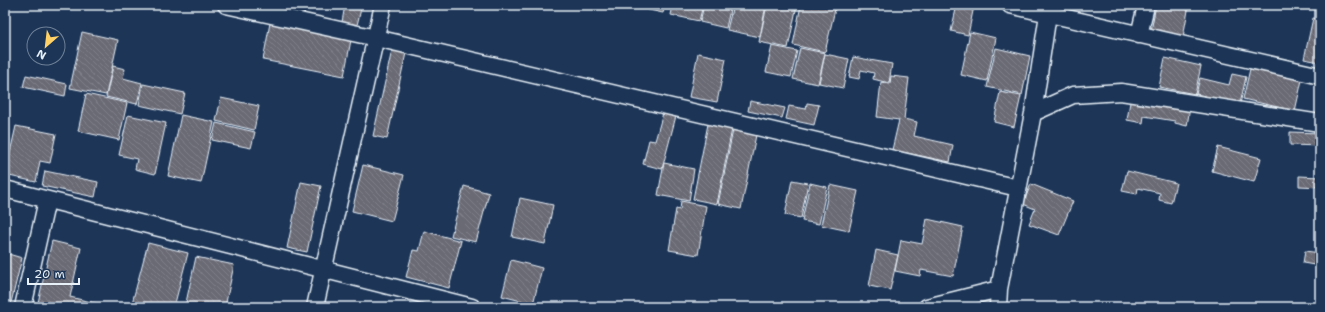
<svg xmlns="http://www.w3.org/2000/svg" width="1325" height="312" viewBox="0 0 1325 312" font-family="'Shantell Sans',sans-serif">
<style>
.building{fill:url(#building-back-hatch);stroke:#e8f1f8}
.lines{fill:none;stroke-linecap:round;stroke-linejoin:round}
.street-casing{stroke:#e8f1f8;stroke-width:19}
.street{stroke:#1d3557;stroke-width:16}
</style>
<defs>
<pattern id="building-back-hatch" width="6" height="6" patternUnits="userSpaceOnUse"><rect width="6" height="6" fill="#6b6a74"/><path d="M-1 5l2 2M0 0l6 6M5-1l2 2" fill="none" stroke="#808089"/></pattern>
</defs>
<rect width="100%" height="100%" fill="#1d3557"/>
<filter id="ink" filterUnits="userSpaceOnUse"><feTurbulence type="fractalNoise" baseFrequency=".025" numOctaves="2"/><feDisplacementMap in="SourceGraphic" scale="8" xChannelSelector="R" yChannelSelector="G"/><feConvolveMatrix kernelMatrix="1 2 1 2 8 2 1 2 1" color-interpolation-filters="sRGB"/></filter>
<g filter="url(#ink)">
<path class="building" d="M 345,5 L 362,5 L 357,25 L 342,22 Z
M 636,5 L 665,5 L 663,13 L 635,7 Z
M 673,5 L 683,5 L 702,9 L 699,21 L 671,15 Z
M 704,5 L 731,5 L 726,28 L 700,22 Z
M 733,5 L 766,5 L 760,37 L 727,30 Z
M 767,5 L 797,5 L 788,48 L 759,42 Z
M 801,5 L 836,5 L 825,52 L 793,45 Z
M 957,5 L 974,6 L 968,35 L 951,31 Z
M 1156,5 L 1189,5 L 1183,37 L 1151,31 Z
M 1313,18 L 1320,19 L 1320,62 L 1304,59 Z
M 270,23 L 351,40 L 344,76 L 263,60 Z
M 82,32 L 118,40 L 106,95 L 70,88 Z
M 970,32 L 996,38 L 987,81 L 961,75 Z
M 772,46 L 797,51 L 791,77 L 766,72 Z
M 800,48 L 825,53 L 818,84 L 793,79 Z
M 996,48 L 1030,56 L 1022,95 L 987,87 Z
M 392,50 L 406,53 L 387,139 L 373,136 Z
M 698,53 L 726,59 L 717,102 L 689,97 Z
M 825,54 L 849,59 L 843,88 L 819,83 Z
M 853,57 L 892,64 L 889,83 L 873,79 L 874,73 L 861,70 L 859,79 L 849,77 Z
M 1165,58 L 1201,66 L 1195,94 L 1159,87 Z
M 113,66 L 125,69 L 123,78 L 142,83 L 137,104 L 106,97 Z
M 1250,69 L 1302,80 L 1295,111 L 1243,99 Z
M 1232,74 L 1246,77 L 1240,104 L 1196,94 L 1200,78 L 1229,85 Z
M 26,75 L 67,84 L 65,96 L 23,87 Z
M 891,76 L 909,78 L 904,119 L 917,122 L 914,136 L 953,145 L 950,162 L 892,150 L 899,120 L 877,117 L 881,82 L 890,84 Z
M 143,84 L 185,93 L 180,114 L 139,105 Z
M 1000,92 L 1021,96 L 1014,127 L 994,122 Z
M 86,94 L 127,103 L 119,140 L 78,131 Z
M 1131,96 L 1190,107 L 1187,126 L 1175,123 L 1175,121 L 1144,116 L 1143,123 L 1127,120 Z
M 221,98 L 259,106 L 254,130 L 216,121 Z
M 750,101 L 785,108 L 782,118 L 748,111 Z
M 807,103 L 819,105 L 814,125 L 786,119 L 789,106 L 806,109 Z
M 663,113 L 676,116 L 662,169 L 643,164 L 649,140 L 655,141 Z
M 128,115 L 166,123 L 155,174 L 135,169 L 137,159 L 119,155 Z
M 181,115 L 214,122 L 201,183 L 168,176 Z
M 216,123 L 255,132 L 251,148 L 212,140 Z
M 708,124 L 732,129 L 717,204 L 693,199 Z
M 16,126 L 56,134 L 50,163 L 40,161 L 36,182 L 5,175 Z
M 733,130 L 756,135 L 741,209 L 718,204 Z
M 1290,132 L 1320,133 L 1320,146 L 1290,145 Z
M 1218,147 L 1261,158 L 1254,182 L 1212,171 Z
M 664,163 L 694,169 L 689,201 L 658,195 Z
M 363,165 L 404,175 L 392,221 L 352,211 Z
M 45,171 L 98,182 L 95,197 L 42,186 Z
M 1127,171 L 1176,183 L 1171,203 L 1159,200 L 1160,193 L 1138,188 L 1137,194 L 1122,191 Z
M 1299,176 L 1320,177 L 1320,187 L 1299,186 Z
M 792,180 L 808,183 L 801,218 L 785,215 Z
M 301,182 L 321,186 L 307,252 L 287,248 Z
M 810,183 L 827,187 L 819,224 L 802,221 Z
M 1031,184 L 1073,201 L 1059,235 L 1029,224 L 1035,209 L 1023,204 Z
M 830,185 L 858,191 L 849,231 L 821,225 Z
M 464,186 L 489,193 L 476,242 L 451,236 Z
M 520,198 L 553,205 L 545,244 L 512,237 Z
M 681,201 L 706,206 L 698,255 L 669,250 L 676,209 L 680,210 Z
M 927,219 L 963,227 L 953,276 L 921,270 L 920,276 L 895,271 L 901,240 L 922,244 Z
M 424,231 L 461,241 L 449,288 L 406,277 L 413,250 L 419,251 Z
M 52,241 L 81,248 L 70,297 L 103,305 L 103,307 L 37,307 Z
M 148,243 L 188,253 L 174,307 L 131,307 Z
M 876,250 L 898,255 L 890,290 L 869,286 Z
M 1305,251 L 1320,253 L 1320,266 L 1303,263 Z
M 5,253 L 22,258 L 10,307 L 5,307 Z
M 196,257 L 234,265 L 225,307 L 185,307 Z
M 511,260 L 542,268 L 533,304 L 502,296 Z"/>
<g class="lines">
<g class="street-casing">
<path id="street" d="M 226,5 L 376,38 L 1018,188
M 1010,5 L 1316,75
M 1139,35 L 1145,10 L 1143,5
M 1033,113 L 1073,95 L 1121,92 L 1320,123
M 5,189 L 472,307
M 23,307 L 47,200
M 315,307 L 383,5
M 927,307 L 999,289
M 998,307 L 999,289 L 1033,113 L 1048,14"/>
</g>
<use href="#street" class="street"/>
</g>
</g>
<rect width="1325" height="312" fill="none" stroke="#1d3557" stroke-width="20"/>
<rect x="10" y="10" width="1305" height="292" fill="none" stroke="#e8f1f8" stroke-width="1.5" filter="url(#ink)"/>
<g transform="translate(46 46) rotate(208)"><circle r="19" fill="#1d3557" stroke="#6e8097"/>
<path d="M0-3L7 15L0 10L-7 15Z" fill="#ffd166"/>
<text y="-6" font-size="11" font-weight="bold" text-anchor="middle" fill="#e8f1f8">N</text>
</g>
<path d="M28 278v6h51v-6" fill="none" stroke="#e8f1f8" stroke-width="2"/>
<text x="34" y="278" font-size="12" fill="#e8f1f8" stroke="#1d3557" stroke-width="3" paint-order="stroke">20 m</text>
</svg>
